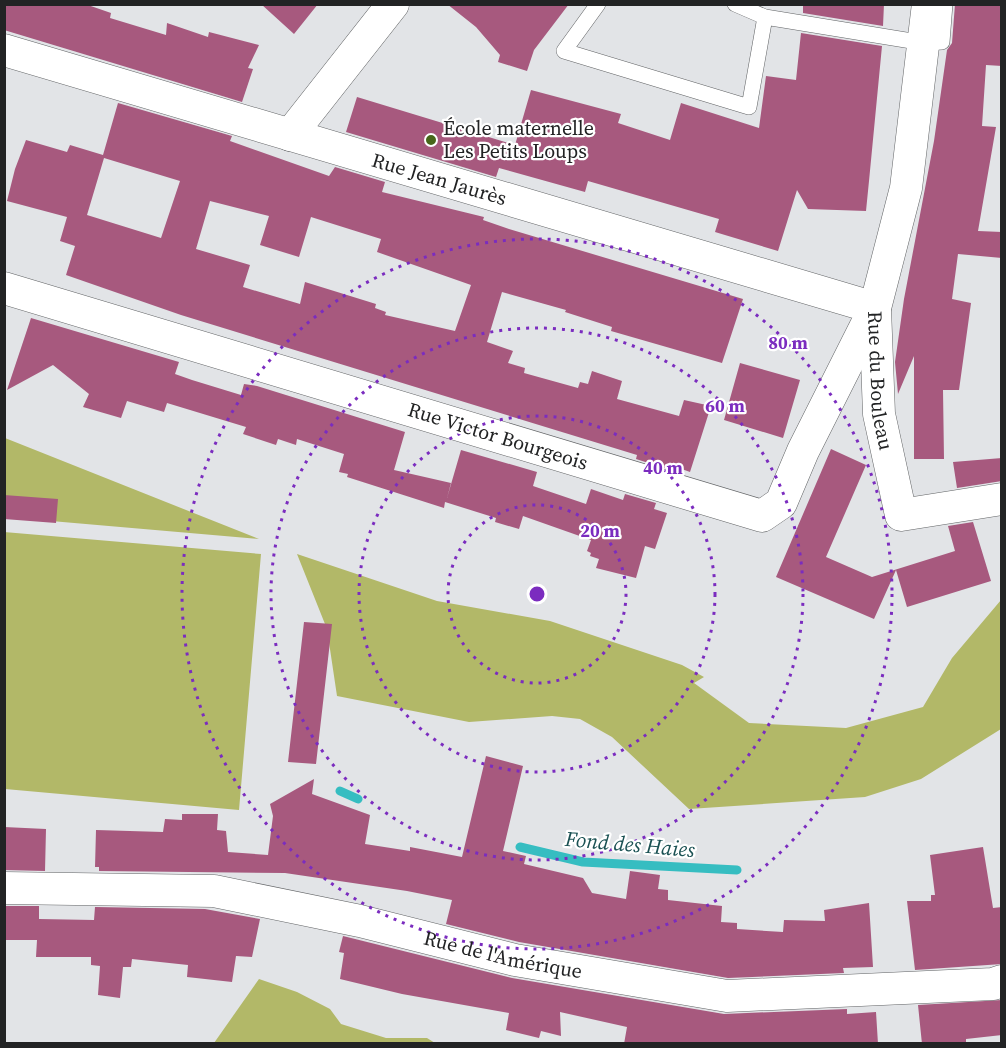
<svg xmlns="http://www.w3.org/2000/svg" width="1006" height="1048" viewBox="0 0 1006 1048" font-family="'Source Serif 4',serif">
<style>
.green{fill:#b2b868}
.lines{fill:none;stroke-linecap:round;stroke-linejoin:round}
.stream{stroke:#36bdc1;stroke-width:9}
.building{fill:#a7597e;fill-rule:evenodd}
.service-casing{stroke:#626466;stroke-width:16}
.minor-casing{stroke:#626466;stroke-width:33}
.service{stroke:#fff;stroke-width:15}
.minor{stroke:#fff;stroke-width:32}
.ring{fill:none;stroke:#7b2cbf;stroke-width:3;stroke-dasharray:3 6}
.poi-dot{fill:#47661a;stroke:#fff;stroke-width:2}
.labels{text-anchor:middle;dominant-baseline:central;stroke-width:4.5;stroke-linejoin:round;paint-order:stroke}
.poi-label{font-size:20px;fill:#222324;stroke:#fff;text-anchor:start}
.street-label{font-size:20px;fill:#222324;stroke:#fff}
.water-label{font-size:21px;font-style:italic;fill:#1a5153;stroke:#fff}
.centre{fill:#7b2cbf;stroke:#fff;stroke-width:3}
.ring-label{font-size:18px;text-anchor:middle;font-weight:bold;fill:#7b2cbf;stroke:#fff;stroke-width:4.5;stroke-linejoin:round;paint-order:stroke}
</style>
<rect width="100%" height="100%" fill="#e2e4e7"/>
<path class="green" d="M 5,438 L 259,539 L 5,517 Z
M 4,532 L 261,554 L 239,810 L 5,789 Z
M 297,554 L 437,601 L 550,621 L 682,665 L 704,677 L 694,683 L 749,723 L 846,728 L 923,707 L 952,658 L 1001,600 L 1001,729 L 921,779 L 865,797 L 689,809 L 612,737 L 580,719 L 552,716 L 469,722 L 337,696 L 327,629 Z
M 259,979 L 297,992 L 330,1009 L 341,1024 L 386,1038 L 427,1038 L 435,1043 L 214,1043 Z"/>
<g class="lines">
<path class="stream" d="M 340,791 L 358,799
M 520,847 L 583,862 L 737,870"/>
</g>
<path class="building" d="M 4,4 L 85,4 L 111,13 L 110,18 L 166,35 L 167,23 L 208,37 L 209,32 L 259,45 L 248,68 L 253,69 L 242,102 L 4,30 Z
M 261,4 L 318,4 L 294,34 Z
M 447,4 L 569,4 L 534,50 L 527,71 L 498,62 L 500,55 L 476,27 Z
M 803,4 L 884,4 L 883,26 L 803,13 Z
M 955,4 L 1002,4 L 1002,66 L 986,65 L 982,126 L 996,127 L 978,231 L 1002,232 L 1002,258 L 958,254 L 952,299 L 971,303 L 959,390 L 943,390 L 944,459 L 914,459 L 914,356 L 898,394 L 895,362 L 904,299 L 934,141 L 947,50 L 952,43 Z
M 801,33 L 882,46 L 869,181 L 866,211 L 808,209 L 797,190 L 778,251 L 715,232 L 719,219 L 588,181 L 585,192 L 499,168 L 496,177 L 346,132 L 357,97 L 515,145 L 531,90 L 621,114 L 618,123 L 670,140 L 681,103 L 759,128 L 766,76 L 796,80 Z
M 118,103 L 232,136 L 230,141 L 329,176 L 335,167 L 385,182 L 382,192 L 484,217 L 483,220 L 509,229 L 743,299 L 722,363 L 611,331 L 612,327 L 565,312 L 566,310 L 502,292 L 487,342 L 513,351 L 508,363 L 525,368 L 524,373 L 578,388 L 580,382 L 588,384 L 592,371 L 622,381 L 617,399 L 679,416 L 684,400 L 711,406 L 690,472 L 668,464 L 667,469 L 636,459 L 637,455 L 181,315 L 66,275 L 75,246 L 60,241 L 67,217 L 7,201 L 15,169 L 26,140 L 67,152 L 70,145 L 103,155 ZM 104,158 L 180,181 L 161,238 L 87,215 ZM 210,201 L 269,216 L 260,245 L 299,257 L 311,217 L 381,239 L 377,252 L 471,285 L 455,331 L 385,315 L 386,312 L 375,308 L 376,304 L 305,282 L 300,304 L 243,287 L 250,265 L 196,249 Z
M 31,318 L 179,362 L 175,374 L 192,380 L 241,395 L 244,384 L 257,386 L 405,432 L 394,470 L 451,483 L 447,498 L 461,450 L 537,472 L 533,486 L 586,504 L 591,489 L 623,500 L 625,494 L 656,503 L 654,509 L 667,513 L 655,549 L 645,546 L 636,578 L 596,568 L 599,559 L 590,556 L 591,553 L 587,551 L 591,540 L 523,516 L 519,529 L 495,522 L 496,518 L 445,502 L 444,508 L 347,477 L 348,474 L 339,472 L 344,454 L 297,439 L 296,445 L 278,439 L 276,445 L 243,434 L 246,427 L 167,403 L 164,412 L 127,401 L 121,418 L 83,407 L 89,394 L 53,365 L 7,390 Z
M 740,363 L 800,380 L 783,438 L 724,420 Z
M 831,449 L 866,465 L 826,557 L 872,577 L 955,551 L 948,526 L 973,522 L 991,581 L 907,607 L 896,570 L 874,619 L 776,577 Z
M 1002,458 L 1002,481 L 957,488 L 953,462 Z
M 4,495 L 58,499 L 56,523 L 4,519 Z
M 304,622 L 332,624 L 316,764 L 288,762 Z
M 486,756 L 523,766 L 503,851 L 526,856 L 524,864 L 583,878 L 592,893 L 626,899 L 630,871 L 660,875 L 658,889 L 668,890 L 668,900 L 722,906 L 721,922 L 737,923 L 737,929 L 783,932 L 784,920 L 825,921 L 824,910 L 869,903 L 873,967 L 843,968 L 844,973 L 728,978 L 519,942 L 446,924 L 452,900 L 407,891 L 285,873 L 99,871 L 99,867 L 95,867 L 96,830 L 163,832 L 165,819 L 182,820 L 182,814 L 218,814 L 217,830 L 226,831 L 228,852 L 268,855 L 273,816 L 270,804 L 314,779 L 312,794 L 370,815 L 365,844 L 410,851 L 410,847 L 462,857 Z
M 4,827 L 46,829 L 45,871 L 4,870 Z
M 983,847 L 993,908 L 1002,907 L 1002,964 L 915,970 L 907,901 L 931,901 L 931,895 L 935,895 L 930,855 Z
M 4,906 L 39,906 L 39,919 L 94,920 L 95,907 L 205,909 L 260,919 L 252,957 L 236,956 L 232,982 L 187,977 L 188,965 L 132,959 L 131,967 L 123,967 L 120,998 L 98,995 L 100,966 L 91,965 L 91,957 L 36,957 L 37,940 L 4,940 Z
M 343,936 L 512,978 L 724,1014 L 847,1009 L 847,1014 L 876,1012 L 878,1044 L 624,1044 L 627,1027 L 560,1012 L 561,1036 L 541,1031 L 539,1038 L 506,1030 L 509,1013 L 402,994 L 340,979 L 344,953 L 339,952 Z
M 1002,1000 L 1002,1035 L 966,1039 L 966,1044 L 922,1044 L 918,1005 Z"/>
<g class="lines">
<g class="service-casing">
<path id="service" d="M 598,4 L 564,51 L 749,107 L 765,17
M 735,4 L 765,17 L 924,43 L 942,42 L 945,4"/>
</g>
<g class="minor-casing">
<g id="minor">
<path id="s1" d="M 928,4 L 906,188 L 875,308 L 879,414 L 901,515 L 1002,499"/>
<path id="s2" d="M 4,50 L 875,308 L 803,451 L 781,503 L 762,516 L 4,288"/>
<path d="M 290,135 L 393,4"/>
<path id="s3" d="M 4,888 L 214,891 L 360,921 L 515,960 L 727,996 L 993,984 L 1002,981"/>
</g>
</g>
<use href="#service" class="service"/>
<use href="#minor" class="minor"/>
</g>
<g class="ring">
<circle cx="537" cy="594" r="89"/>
<circle cx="537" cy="594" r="178"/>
<circle cx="537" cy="594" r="266"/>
<circle cx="537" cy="594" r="355"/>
</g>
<circle class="poi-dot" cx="431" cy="140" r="6"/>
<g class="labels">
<g class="poi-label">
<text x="443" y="128">École maternelle<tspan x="443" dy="23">Les Petits Loups</tspan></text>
</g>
<g class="street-label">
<text stroke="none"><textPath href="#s2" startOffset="454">Rue Jean Jaurès</textPath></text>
<text stroke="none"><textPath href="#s1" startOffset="382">Rue du Bouleau</textPath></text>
<text transform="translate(498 436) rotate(17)">Rue Victor Bourgeois</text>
<text stroke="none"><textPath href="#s3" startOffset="506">Rue de l'Amérique</textPath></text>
</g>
<g class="water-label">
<text transform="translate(630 844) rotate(5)">Fond des Haies</text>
</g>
</g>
<circle cx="537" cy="594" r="9" class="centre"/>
<g class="ring-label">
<text x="788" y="349">80 m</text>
<text x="725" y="412">60 m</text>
<text x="663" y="474">40 m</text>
<text x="600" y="537">20 m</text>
</g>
<rect width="1006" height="1048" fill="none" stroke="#222324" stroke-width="12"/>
</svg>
